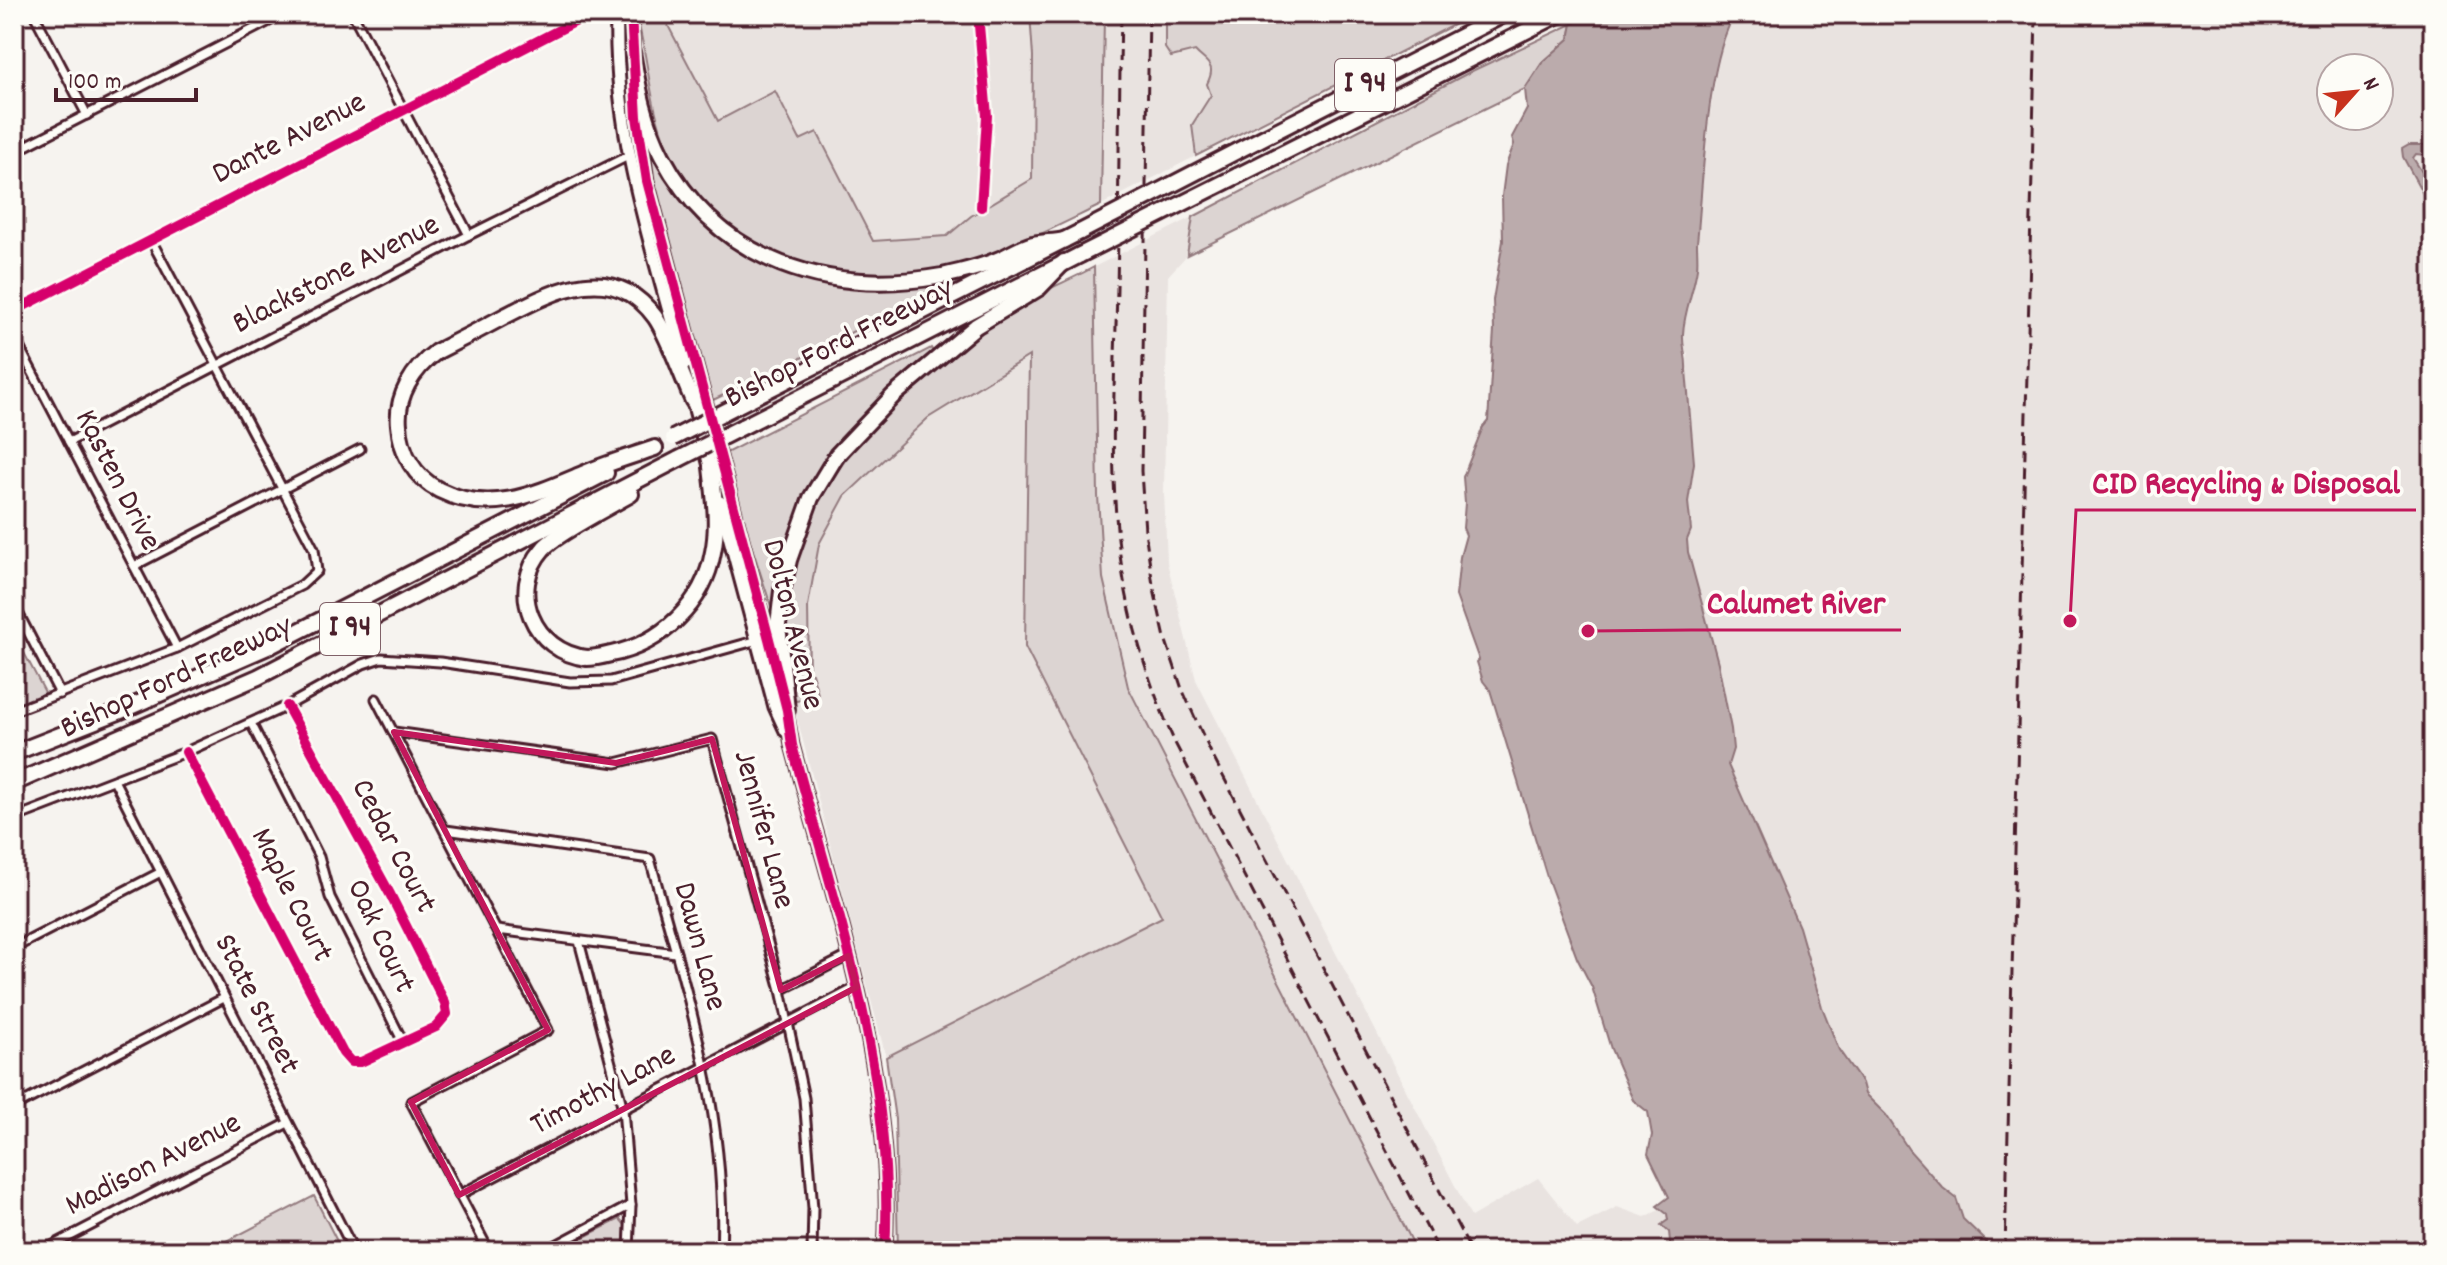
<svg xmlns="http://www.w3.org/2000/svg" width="2447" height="1265" font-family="Dekko,sans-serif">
  <rect width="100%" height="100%" fill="#f6f3ef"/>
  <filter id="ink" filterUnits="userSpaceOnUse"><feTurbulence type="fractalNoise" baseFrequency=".0125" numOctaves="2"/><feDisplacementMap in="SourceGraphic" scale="16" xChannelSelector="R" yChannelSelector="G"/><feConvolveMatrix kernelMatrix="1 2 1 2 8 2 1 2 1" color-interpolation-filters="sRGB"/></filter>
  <g filter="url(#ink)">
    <g fill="#e9e3e0" fill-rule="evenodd">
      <path d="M662 14H1030L1033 56 1032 179 971 216 947 236 872 241 817 132 801 140 718 121Z"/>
      <path d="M1104 14H1165V48L1195 51 1211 65 1212 73 1207 84 1211 95 1198 115 1192 139 1196 156 1101 205Z"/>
      <path d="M1735 14H2433V1251L1986 1250V1241L1964 1219 1951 1194 1924 1169 1886 1115 1873 1105 1839 1050 1822 1006 1799 927 1728 765 1733 749 1731 729 1718 663 1688 552 1687 540 1691 530 1688 502 1694 463 1686 370 1688 355 1683 346V334L1697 266 1702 183 1712 99 1724 32ZM2331 68H2379V116H2331Z"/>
      <path d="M1193 217 1187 255 1168 276 1164 492 1167 562 1196 680 1471 1217 1538 1178 1577 1227 1617 1207 1645 1217 1659 1210H1663L1668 1220 1662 1224 1669 1232 1671 1251H1417L1129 687 1103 578 1098 496 1094 267Z"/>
      <path d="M1029 355 1025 647 1162 917 886 1057 792 699 809 673 808 606 819 544 845 496 928 418Z"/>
    </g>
    <g fill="#dcd4d2" stroke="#937a7e" stroke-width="2">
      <path d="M636 14H662L718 121 775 91 800 140 817 132 873 241 947 236 971 216 1032 179 1033 56 1030 14H1104L1101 205C1055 227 1010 251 960 265 906 280 839 280 785 261 743 247 695 201 674 161 649 115 650 63 636 14Z"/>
      <path d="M1165 14H1475L1196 156 1192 125 1211 95 1207 84C1217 64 1207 64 1195 51L1171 57 1165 48Z"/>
      <path d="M1572 24 1569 39 1542 63 1525 89 1187 255 1193 217 1472 71Z"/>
      <path d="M645 135C656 154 665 176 678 193 743 275 830 295 930 284L931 290 820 349 711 401 654 180Z"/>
      <path d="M1094 267 1098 496 1103 578 1128 687 1417 1251H898L895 1119 886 1057 1162 917 1025 647 1029 356 928 418 845 496 819 544 808 606 809 672 812 673 818 694 797 701 792 699 790 690 792 688C789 664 785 639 786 615 792 509 858 433 935 368 969 339 1006 311 1045 291 1061 283 1078 276 1094 267Z"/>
      <path d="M931 348 933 352C843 432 792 481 774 606H771L746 529 726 453Z"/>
      <path d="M14 634 47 696 14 708Z"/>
      <path d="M314 1196 342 1251H208Z"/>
      <path d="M620 1219 625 1225 623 1251H556Z"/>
    </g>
    <g fill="#bbabac" stroke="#8e7378" stroke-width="2">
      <path d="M1579 14H1735C1706 61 1703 184 1697 243 1697 251 1698 260 1697 268 1694 290 1684 311 1683 334 1682 347 1687 356 1686 370L1694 463 1688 502 1691 530 1687 540 1688 552 1718 663 1731 729 1733 749 1728 765 1799 927 1822 1007 1839 1050 1862 1083 1865 1094 1886 1115 1909 1150 1943 1188 1956 1198 1963 1219 1986 1241V1250L1996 1251H1671L1669 1232 1661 1225 1668 1220 1667 1214 1657 1206 1669 1197 1648 1154 1652 1135 1648 1112 1633 1100 1611 1049 1592 987 1577 958 1547 877 1490 690 1483 681 1477 662 1479 660 1456 596 1460 557 1466 535 1463 528 1465 503 1463 477 1483 427 1488 421 1494 330 1493 300 1503 241 1502 196 1506 165 1514 144 1512 137 1527 109 1525 89 1542 63 1569 39 1572 24 1578 21Z"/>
      <path d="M2409 145H2433V156L2416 154 2413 158 2433 189V212L2403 157 2402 149Z"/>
    </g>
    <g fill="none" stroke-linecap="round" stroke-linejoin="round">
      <g stroke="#4a1f2b" stroke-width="13">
        <g id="street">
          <path d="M34 14 87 115"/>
          <path d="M353 14 469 235"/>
          <path d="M978 14 987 116 981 207"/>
          <path d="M14 152 283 14"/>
          <path d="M14 311 590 14"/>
          <path d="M14 337 177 648"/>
          <path d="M69 442 469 235 628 156"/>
          <path d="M134 566 360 449"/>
          <path d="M14 605 60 694"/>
          <path d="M376 699 548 1030 411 1102 489 1251"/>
          <path d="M14 711 177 648 302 585 317 571 314 549 151 240"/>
          <path d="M251 723 319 857 330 897 403 1042"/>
          <path d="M394 732 616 763 712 739 781 990 804 1098 813 1208 812 1251"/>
          <path d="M186 752 343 1053 351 1062H361L436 1027 447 1014 445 1003 390 894 287 706"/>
          <path d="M114 780 354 1251"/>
          <path d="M14 818 186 752 287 706 363 664 381 658 440 662 570 682 611 681 758 640"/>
          <path d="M446 830 650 859C685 987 728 1117 721 1251"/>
          <path d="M497 930 676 953"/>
          <path d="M579 941 623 1109 631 1205 629 1251"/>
          <path d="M14 948 161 872"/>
          <path d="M781 990 848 956"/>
          <path d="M14 1107 224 998"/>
          <path d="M459 1195 857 987"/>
          <path d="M42 1251 288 1123"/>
          <path d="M545 1251 631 1205"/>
        </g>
      </g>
      <g stroke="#4a1f2b" stroke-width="17">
        <g id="secondary">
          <path d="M617 14C613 135 653 250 684 365"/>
          <path d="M631 14 633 57"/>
          <path d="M635 94 647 181 778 675"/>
          <path d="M691 394 712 474"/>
          <path d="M720 502 775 707 786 731"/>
          <path d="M785 704 792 745C836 911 896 1077 885 1251"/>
        </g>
      </g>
      <g stroke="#4a1f2b" stroke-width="20">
        <g id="highway">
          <path d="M632 52C638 87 645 124 662 156 719 263 829 296 942 276 961 272 982 267 1000 259 1011 254 1022 247 1033 244 1043 242 1054 242 1064 240"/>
          <path d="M1237 151 1505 14"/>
          <path d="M1237 176 1560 14"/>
          <path d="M736 406 1080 232"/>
          <path d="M742 427 1080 255"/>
          <path d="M655 448C632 456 608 463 585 473 537 493 491 516 439 490 414 477 401 453 399 425 396 396 413 369 436 352 460 340 483 328 507 315 556 290 613 260 655 317 669 337 682 377 693 401"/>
          <path d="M631 494C611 506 555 534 543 549 507 590 533 652 587 658 595 658 603 656 611 654 661 644 704 604 713 552 719 524 714 495 711 467"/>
          <path d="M787 710 778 625 782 591 789 560 811 498 837 455 893 396 976 326 1039 288 1064 262"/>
          <path d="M14 753 116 713 272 645 606 473"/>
          <path d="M14 783 258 677 679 459"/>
        </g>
      </g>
      <use href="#street" stroke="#fdfcf7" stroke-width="7"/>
      <use href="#secondary" stroke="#fdfcf7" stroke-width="11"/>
      <use href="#highway" stroke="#fdfcf7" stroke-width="14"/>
      <g stroke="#4a1f2b" stroke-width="3" stroke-dasharray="12 6" stroke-linecap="butt">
        <path d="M1121 14C1119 105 1119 197 1117 288 1115 385 1107 485 1124 581 1134 637 1152 691 1175 743L1439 1251"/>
        <path d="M1149 14 1141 471 1145 531 1153 585 1165 638 1182 689 1211 753 1471 1251"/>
        <path d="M1623 1243 1627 1251"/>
        <path d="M2005 1251 2036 14"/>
      </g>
      <g stroke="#4a1f2b" stroke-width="20" stroke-linecap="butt">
        <g id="highway-bridge">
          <path d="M1080 232 1237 151"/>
          <path d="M1080 255 1237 176"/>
          <path d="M673 438 736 406"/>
          <path d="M679 459 742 427"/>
        </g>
      </g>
      <use href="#highway-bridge" stroke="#fdfcf7" stroke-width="14"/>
      <g stroke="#fdfcf7" stroke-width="15">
        <g id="cycleway">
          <path d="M631 14 637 117 647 181 769 639 787 710 792 745C836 911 896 1077 885 1251"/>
          <path d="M978 14 987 116 981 207"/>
          <path d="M14 311 590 14"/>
          <path d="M186 752 343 1053 351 1062H361L436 1027 447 1014 445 1003 390 894 287 706"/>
        </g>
      </g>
      <use href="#cycleway" stroke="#d6006c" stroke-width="10"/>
    </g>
  </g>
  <path fill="none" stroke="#c2185b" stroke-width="6" stroke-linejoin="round" d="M394 732 616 763 712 739 781 990 848 956 857 987 459 1195 411 1102 548 1030Z"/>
  <g text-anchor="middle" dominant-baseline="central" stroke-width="7" stroke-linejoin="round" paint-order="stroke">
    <g fill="#fdfcf7" stroke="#806168" stroke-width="2">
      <rect x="1335" y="59" width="60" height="52" rx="6"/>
      <rect x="320" y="603" width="60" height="52" rx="6"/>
    </g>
    <g font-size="30" font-weight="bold" fill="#4a1f2b">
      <text x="1365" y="85">I 94</text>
      <text x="350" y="629">I 94</text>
    </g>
    <g font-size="32" fill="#4a1f2b" stroke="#fdfcf7">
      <text transform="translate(290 140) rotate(-27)">Dante Avenue</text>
      <text transform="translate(337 276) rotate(-27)">Blackstone Avenue</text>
      <text transform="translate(840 345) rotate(-27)">Bishop Ford Freeway</text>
      <text transform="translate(116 481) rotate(63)">Kasten Drive</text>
      <text transform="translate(791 625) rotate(76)">Dolton Avenue</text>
      <text transform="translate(177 679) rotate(-25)">Bishop Ford Freeway</text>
      <text transform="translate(762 830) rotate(75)">Jennifer Lane</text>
      <text transform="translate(392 847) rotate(62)">Cedar Court</text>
      <text transform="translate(290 896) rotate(63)">Maple Court</text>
      <text transform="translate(379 937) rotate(65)">Oak Court</text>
      <text transform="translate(698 947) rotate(75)">Dawn Lane</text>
      <text transform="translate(255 1005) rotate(63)">State Street</text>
      <text transform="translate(604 1092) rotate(-28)">Timothy Lane</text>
      <text transform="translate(154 1166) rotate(-27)">Madison Avenue</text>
    </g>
  </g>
  <path fill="none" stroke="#c2185b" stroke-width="3" d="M2070 621L2076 510H2416M1588 631L1691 630H1901"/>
  <g fill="#c2185b" stroke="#fdfcf7" stroke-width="3">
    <circle cx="2070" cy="621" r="8"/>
    <circle cx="1588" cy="631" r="8"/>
  </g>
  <g font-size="34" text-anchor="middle" font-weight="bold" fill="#c2185b" stroke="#fdfcf7" stroke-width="7" stroke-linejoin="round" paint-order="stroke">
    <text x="2246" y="493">CID Recycling &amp; Disposal</text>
    <text x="1796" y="613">Calumet River</text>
  </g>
  <rect width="2447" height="1265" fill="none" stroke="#fdfcf7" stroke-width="48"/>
  <rect x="24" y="24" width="2399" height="1217" fill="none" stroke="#4a1f2b" stroke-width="3" filter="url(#ink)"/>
  <g transform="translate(2355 92) rotate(63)"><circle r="38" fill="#fdfcf7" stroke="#b5a4a5" stroke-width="2"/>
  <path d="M0-6L14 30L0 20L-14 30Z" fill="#c8321e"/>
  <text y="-12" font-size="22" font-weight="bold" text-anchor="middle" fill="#4a1f2b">N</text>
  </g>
  <path d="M56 88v12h140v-12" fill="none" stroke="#4a1f2b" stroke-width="4"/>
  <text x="68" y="88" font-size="24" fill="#4a1f2b" stroke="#fdfcf7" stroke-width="6" paint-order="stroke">100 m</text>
</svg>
